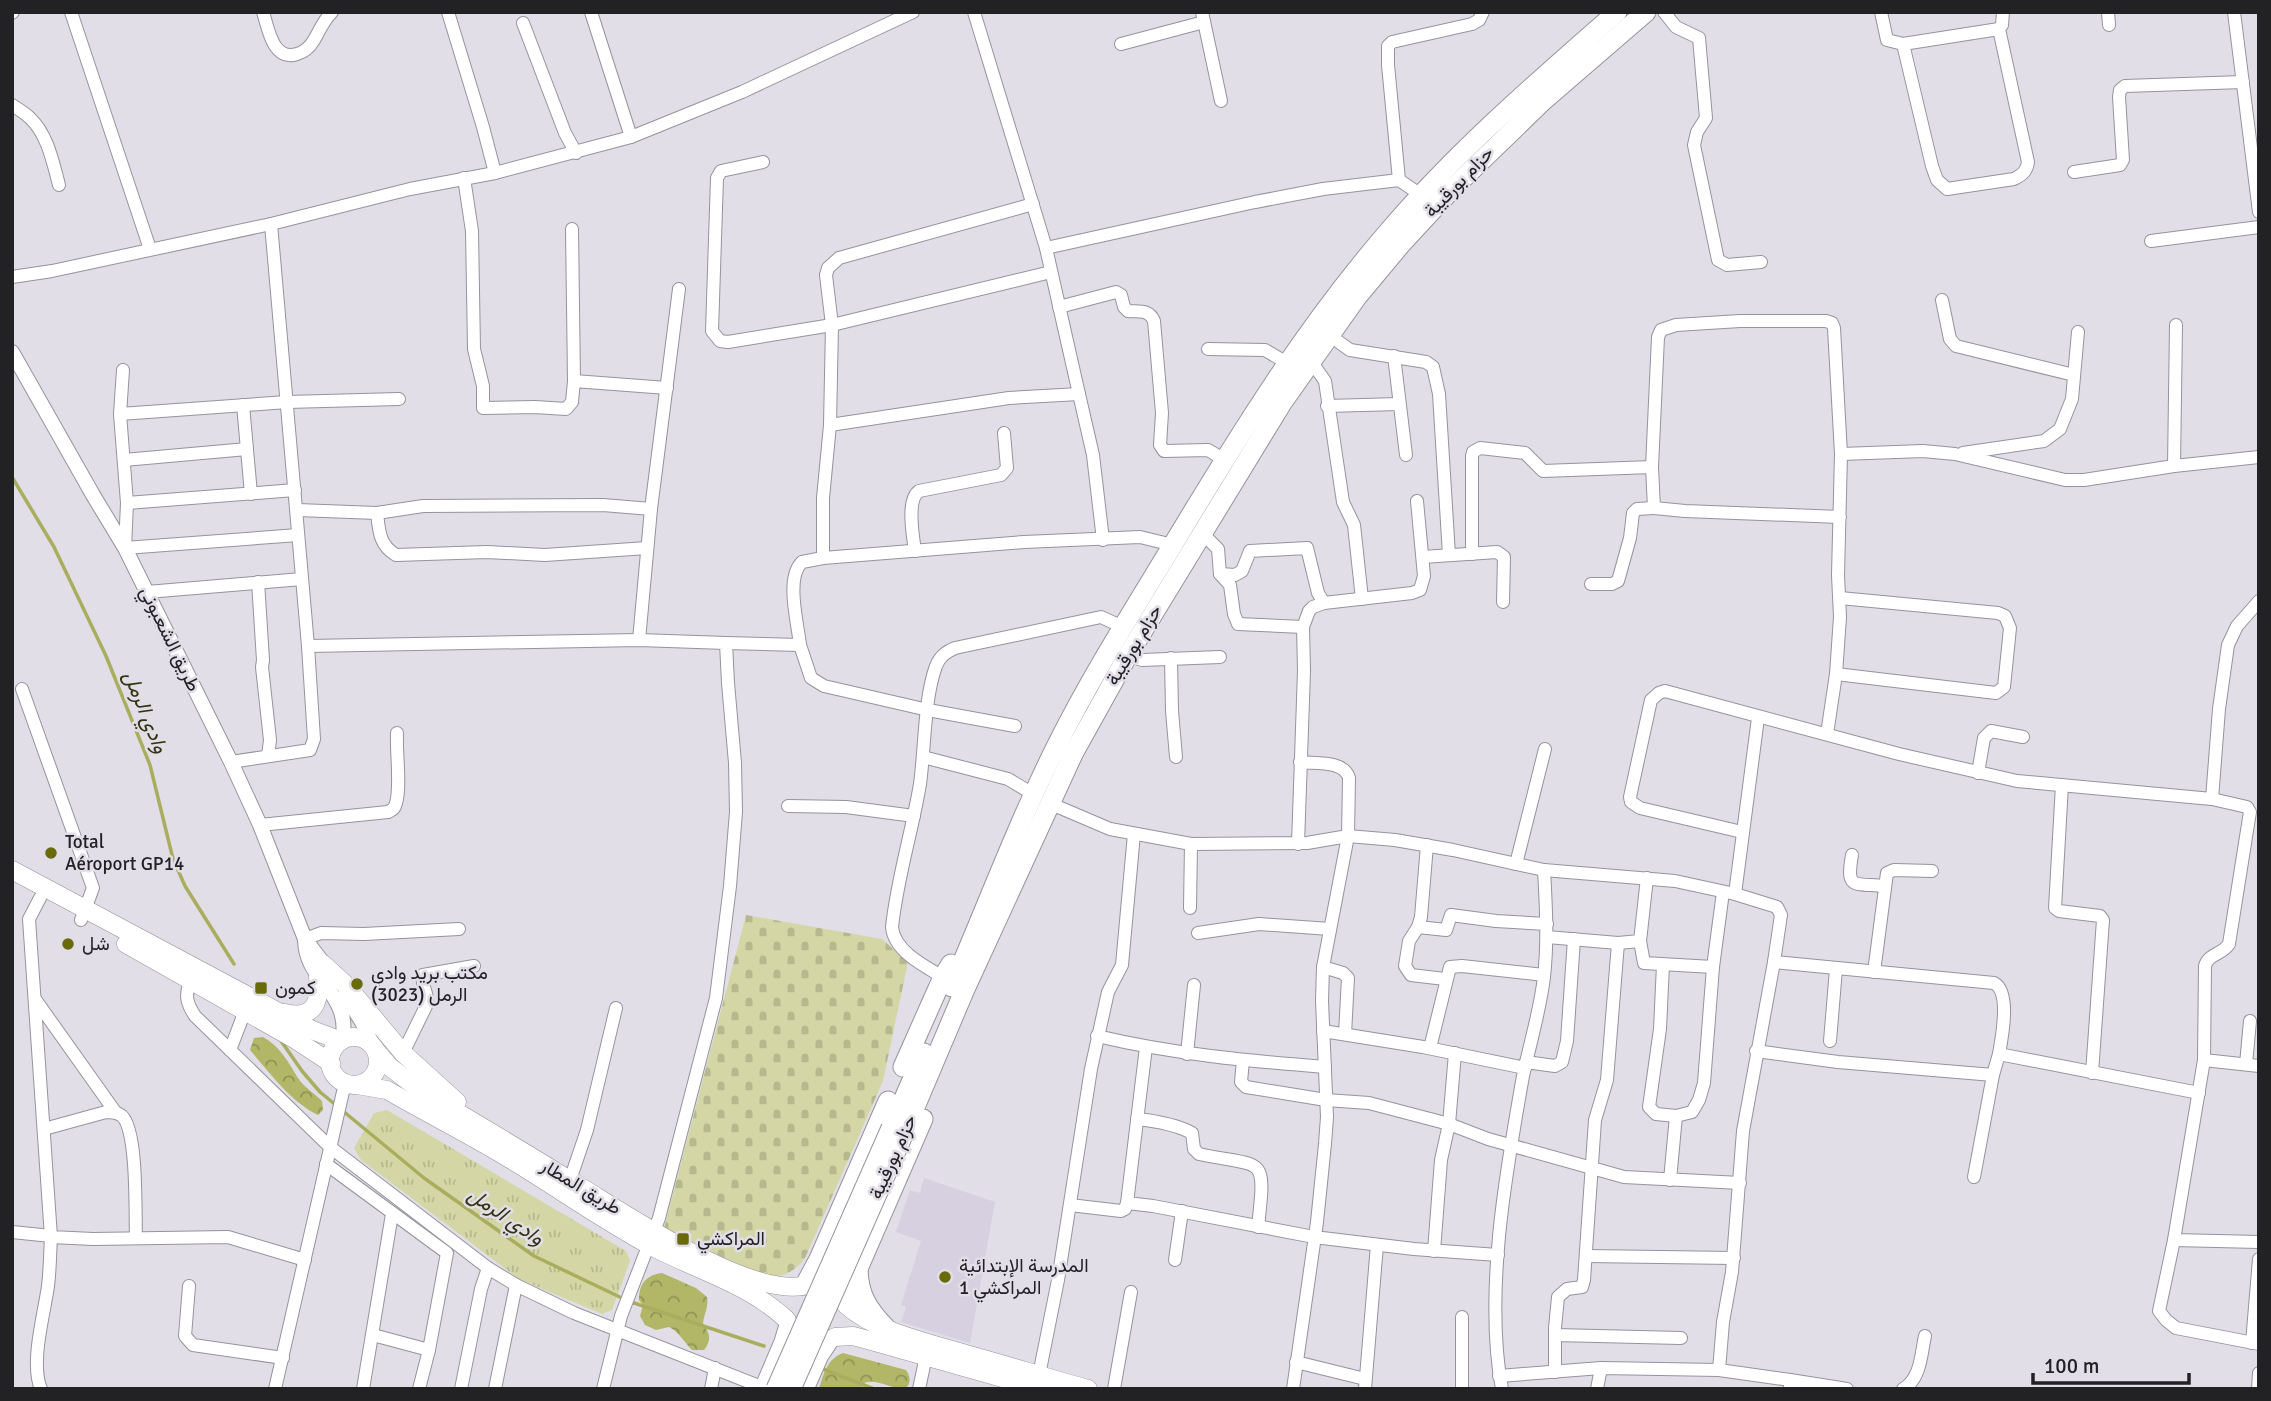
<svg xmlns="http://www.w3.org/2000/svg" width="2271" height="1401" font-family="Signika,Vazirmatn,sans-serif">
  <defs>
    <pattern id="forest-crowns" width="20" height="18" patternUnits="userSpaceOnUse" patternTransform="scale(1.75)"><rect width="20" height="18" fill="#b2b667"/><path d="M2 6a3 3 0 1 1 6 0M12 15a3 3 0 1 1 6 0" fill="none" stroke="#909455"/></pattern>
    <pattern id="cemetery-stones" width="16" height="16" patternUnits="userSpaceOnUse" patternTransform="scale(1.75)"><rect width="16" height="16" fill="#d4d7a5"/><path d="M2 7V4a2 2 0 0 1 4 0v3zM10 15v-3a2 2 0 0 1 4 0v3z" fill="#b6b88e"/></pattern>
    <pattern id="park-tufts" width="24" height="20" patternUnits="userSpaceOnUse" patternTransform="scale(1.75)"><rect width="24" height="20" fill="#d4d7a5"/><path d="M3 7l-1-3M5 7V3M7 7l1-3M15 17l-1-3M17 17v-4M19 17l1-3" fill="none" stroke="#b6b88e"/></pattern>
  </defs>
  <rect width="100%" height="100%" fill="#e1dee8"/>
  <path fill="#d6d0e1" d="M924 1178 995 1202 970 1343 901 1322 906 1307 901 1305 921 1241 896 1232 910 1190 920 1193Z"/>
  <g fill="url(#forest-crowns)">
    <path d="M263 1037C280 1046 288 1062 298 1078 303 1086 315 1094 322 1101L323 1110 318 1115C290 1101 270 1073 250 1050L254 1038Z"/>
    <path d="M662 1273 696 1288 707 1297C709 1307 704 1313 703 1324 710 1333 712 1340 704 1350H692C684 1342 679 1332 669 1327L656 1330 645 1325 640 1316 643 1305 639 1300C639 1284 646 1275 662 1273Z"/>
    <path d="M843 1353 906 1370C910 1376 912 1383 905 1389 891 1389 877 1378 864 1383L860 1389H819C824 1373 827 1359 843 1353Z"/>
  </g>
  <path fill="url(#cemetery-stones)" d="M746 915 882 939 908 962 883 1081 805 1258C799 1267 789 1274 779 1276 759 1279 685 1238 664 1228Z"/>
  <path fill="url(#park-tufts)" d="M387 1110 626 1251 630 1261 612 1310 602 1314 519 1279 361 1160 354 1148 374 1113Z"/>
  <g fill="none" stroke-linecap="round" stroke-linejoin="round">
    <g stroke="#aaad5e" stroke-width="3.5">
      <path d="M12 477 54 547 106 656 150 765 173 859 185 886 234 964"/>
      <path d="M279 1038 302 1071 320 1092 424 1178 534 1256 624 1299"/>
      <path d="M631 1302 764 1346"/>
      <path d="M823 1369 874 1389"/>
    </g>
    <g stroke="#96939c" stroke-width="14">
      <g id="minor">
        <path d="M71 12 150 249"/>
        <path d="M263 12C268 28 273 62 297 54 304 52 310 47 314 40 320 30 323 21 332 12"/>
        <path d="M448 12 483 127 495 173"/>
        <path d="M591 12 631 137"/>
        <path d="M974 12 1046 248 1255 202 1323 189 1399 180 1421 195"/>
        <path d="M1202 12 1221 101"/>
        <path d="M1664 12 1676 27 1699 38 1706 118 1697 132 1694 145 1718 260 1727 265 1761 262"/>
        <path d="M1881 12 1887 40 1903 44 1999 29"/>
        <path d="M2108 12 2109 25"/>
        <path d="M2234 12 2259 212"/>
        <path d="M12 13 13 12"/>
        <path d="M523 23 565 133 576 153"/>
        <path d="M1121 44 1204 22"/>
        <path d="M1903 44 1932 166 1937 180 1947 189 2014 179C2022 175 2027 171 2028 162L1999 29 2002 25 2003 12"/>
        <path d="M12 105C18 109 25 113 30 118 48 135 53 163 59 185"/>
        <path d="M763 162 721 171 717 178 712 331 720 341 728 342 832 325 830 425 1009 398 1079 394 1046 248"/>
        <path d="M2074 172 2120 165 2123 160 2119 97 2120 90 2125 86 2243 82"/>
        <path d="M464 178 472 231 474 349 483 386V408L535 407 566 409 572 402 574 381 667 388"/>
        <path d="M1399 180 1388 65V46L1392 42 1472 24 1479 20 1483 12"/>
        <path d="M1033 204 839 258 828 268 826 275 832 325 1051 272"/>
        <path d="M271 224 308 646 639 640 726 643 728 683 735 763 736 812 730 886 716 998 659 1218 621 1316 603 1389"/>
        <path d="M572 229 574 381"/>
        <path d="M2151 241 2259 227"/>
        <path d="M12 277 52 271 271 224 410 189 495 173 631 137 742 92 913 12"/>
        <path d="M1942 300 1950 339 1956 346 2074 375"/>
        <path d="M1059 307 1116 292 1121 295 1124 307 1128 311C1139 312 1149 309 1154 321L1162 413 1160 445 1164 451 1208 450 1225 460"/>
        <path d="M1329 335 1350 350 1426 362 1433 367 1439 394 1449 555"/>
        <path d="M1208 349 1265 350 1287 363"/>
        <path d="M1394 356 1406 455"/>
        <path d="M1310 360 1325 381 1343 502 1354 525 1362 599"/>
        <path d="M123 370 120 414 287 402 399 399"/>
        <path d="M1079 394 1093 455 1103 540"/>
        <path d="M243 405 251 494"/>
        <path d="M1327 406 1399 404"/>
        <path d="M120 414 127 503 125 548 298 535"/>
        <path d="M830 425 823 498V558L1024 542 1140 537 1173 545"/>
        <path d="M1963 453 2044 441 2060 429 2072 399 2078 332"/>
        <path d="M1841 454 1923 451 1955 454 2065 480H2084L2174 466 2259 457"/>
        <path d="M124 460 247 449"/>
        <path d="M2174 466 2176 325"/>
        <path d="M127 503 295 490"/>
        <path d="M297 510 377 513 423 506 603 505 651 509"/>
        <path d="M377 513C379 530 379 545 396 555L487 552 545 555 647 548"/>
        <path d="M1201 532 1218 549 1220 574 1230 585 1234 614 1238 624 1303 627"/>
        <path d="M915 551C913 536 906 500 919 491L1001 475 1007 468 1004 433"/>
        <path d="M1472 554V456L1473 452 1480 448 1525 453 1543 471 1652 467"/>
        <path d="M1423 557 1497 552 1504 557 1503 602"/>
        <path d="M1220 574 1235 575 1242 571 1250 551 1307 548 1318 593 1324 603"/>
        <path d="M258 582 263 660 262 667 270 740 268 756"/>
        <path d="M1591 584H1612L1618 581 1630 538 1633 513 1637 509 1654 508"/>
        <path d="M147 592 302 579"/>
        <path d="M2259 601 2237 626 2228 645 2219 709 2212 799 2247 807 2250 812 2249 818 2229 944C2222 955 2209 953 2205 966L2204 1060 2174 1240 2159 1311 2166 1320 2176 1328 2259 1344"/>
        <path d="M639 640 651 509 679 289"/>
        <path d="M726 643 800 645 811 678 824 686 928 710 1015 726"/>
        <path d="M800 645C798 624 785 578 802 562L823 558"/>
        <path d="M1128 655 1142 660 1220 657"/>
        <path d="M1171 658 1172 711 1176 757"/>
        <path d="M1836 674 1996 693 2004 687 2010 628 2005 616 1998 613 1840 598"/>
        <path d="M22 689 93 888 81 920"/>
        <path d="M1827 734 1836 674 1840 617 1838 575 1841 454 1834 328 1832 323 1826 321H1740L1676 325 1661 330 1658 337 1652 467 1654 508 1685 511 1840 517"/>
        <path d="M923 757 1008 779 1033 794"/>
        <path d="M231 762 310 750 314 739 308 646"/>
        <path d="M1978 773 1984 738 1991 731 2023 737"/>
        <path d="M2062 785 2055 908 2059 911 2100 916 2103 920 2092 1073"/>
        <path d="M1049 803 1110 829 1191 844 1307 843 1348 836 1395 840 1453 850 1544 870 1675 881 1735 894 1777 907 1781 915 1774 962 1743 1131 1732 1272 1723 1322 1719 1370"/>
        <path d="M788 806 846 807 914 816"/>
        <path d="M260 825 388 812C393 809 394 810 396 803 401 787 396 752 397 733"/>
        <path d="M1742 832 1640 808 1631 802 1630 797 1651 700 1659 693 1665 691 1899 754 2017 781 2212 799"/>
        <path d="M1298 844 1304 671 1303 627 1309 611 1313 607 1324 603 1412 593 1420 590 1424 576 1417 501"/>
        <path d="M1427 845 1421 917 1418 927 1409 941 1405 966 1411 975 1445 979"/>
        <path d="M1852 855C1846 890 1853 883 1885 886"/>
        <path d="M1516 864 1545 749"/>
        <path d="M1735 894 1758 718"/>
        <path d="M40 898 29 919 51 1237 93 1239 228 1237 305 1260"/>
        <path d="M1190 908 1191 844"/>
        <path d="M1418 927 1446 930 1451 915 1496 921 1547 924"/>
        <path d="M1198 933 1259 924 1330 929"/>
        <path d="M1547 937 1618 943 1640 941 1647 878"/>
        <path d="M305 939 321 933 364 934 459 929"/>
        <path d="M1640 941 1644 963 1713 967"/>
        <path d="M1774 962 1994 983C2011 992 2002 1037 1999 1054"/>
        <path d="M1663 965 1660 1029 1649 1107 1656 1114 1676 1116"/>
        <path d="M1323 967 1343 973 1348 978 1345 1034"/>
        <path d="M1874 972 1887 873 1894 870 1932 871"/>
        <path d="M943 977C924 966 894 951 892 927 897 879 912 832 920 784 925 747 924 699 936 666 940 656 946 652 955 648L1101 617 1123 627"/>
        <path d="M191 981C184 995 187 1004 195 1016L330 1147 488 1268 516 1285"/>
        <path d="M35 999 116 1113"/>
        <path d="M1323 1031 1423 1047 1525 1068"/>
        <path d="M1097 1036C1173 1054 1248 1061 1325 1067"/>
        <path d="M1830 1041 1836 969"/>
        <path d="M1146 1047 1127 1203 1153 1206 1314 1237 1414 1249 1498 1255"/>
        <path d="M1430 1048 1450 967 1462 966 1544 975"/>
        <path d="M230 1050 245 1011"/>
        <path d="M1756 1051 1838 1062 1993 1075 1999 1054 2199 1093"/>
        <path d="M403 1053 427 1004C429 993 420 985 423 975L474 966"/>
        <path d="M1187 1054 1194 985"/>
        <path d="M1243 1060 1241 1082 1246 1087 1326 1100 1369 1103 1449 1124 1455 1053"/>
        <path d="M2204 1060 2259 1066"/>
        <path d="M1526 1062 1555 1066 1562 1062 1567 1041 1574 939"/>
        <path d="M2246 1064 2250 1021"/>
        <path d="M1137 1119C1156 1121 1175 1124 1192 1133L1194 1149 1199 1154C1265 1168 1266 1153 1258 1227"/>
        <path d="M44 1129 106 1112C112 1112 117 1112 122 1116 138 1131 135 1214 136 1238"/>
        <path d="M326 1164 447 1253 429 1350 419 1389"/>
        <path d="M1974 1177 1993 1075"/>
        <path d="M570 1180 587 1130 616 1008"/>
        <path d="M1670 1180 1676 1116 1692 1112 1699 1100 1704 1083 1713 967 1723 892"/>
        <path d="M1070 1205 1121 1211 1125 1209 1127 1203"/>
        <path d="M12 1232 51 1236"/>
        <path d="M2174 1240 2259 1242"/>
        <path d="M1434 1251 1441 1160 1449 1124 1488 1139 1624 1177 1740 1183"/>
        <path d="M1586 1256 1734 1258"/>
        <path d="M1175 1260 1182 1211"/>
        <path d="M189 1286 185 1336 193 1345 283 1358"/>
        <path d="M373 1335 429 1350"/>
        <path d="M1555 1335 1681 1338"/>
        <path d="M2252 1343 2259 1259"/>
        <path d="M1296 1362 1365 1379"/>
        <path d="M1555 1372V1328L1558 1297 1567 1289 1582 1287 1584 1280 1595 1120 1607 1080 1618 943"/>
        <path d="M1499 1376 1601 1368"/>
        <path d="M1038 1380 1058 1280 1091 1069 1108 992 1122 965 1134 834"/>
        <path d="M1790 1380 1847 1389"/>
        <path d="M41 1389C30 1363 44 1315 48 1286 50 1270 50 1254 51 1237"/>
        <path d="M275 1389 345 1083"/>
        <path d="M363 1389 392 1214"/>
        <path d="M461 1389 481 1289 488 1268"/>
        <path d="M495 1389 516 1285 574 1313 764 1388"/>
        <path d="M711 1389 715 1368"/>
        <path d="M919 1389 926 1356"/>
        <path d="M1114 1389 1131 1292"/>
        <path d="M1293 1389 1317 1222 1325 1144 1327 1117 1322 1001 1323 967 1348 836 1349 778C1344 760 1315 764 1300 762"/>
        <path d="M1365 1389 1377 1245"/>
        <path d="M1462 1389V1317"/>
        <path d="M1502 1389C1484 1294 1506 1171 1523 1076 1530 1043 1540 1011 1544 977 1548 941 1546 906 1544 870"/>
        <path d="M1597 1389 1601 1368 1719 1370 1790 1380V1389"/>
        <path d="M1903 1389C1921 1379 1921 1354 1925 1336"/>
        <path d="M2258 1389 2259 1373"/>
      </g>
    </g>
    <g stroke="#96939c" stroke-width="16">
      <g id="tertiary">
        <path d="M12 352 93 495 125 548 231 762 260 825 305 939 330 972"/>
        <path d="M305 940C306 974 332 984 341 1012 344 1021 344 1031 343 1040"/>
        <path d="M345 995 362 1022 374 1048"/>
      </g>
    </g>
    <g stroke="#96939c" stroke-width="19">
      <g id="primary">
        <path d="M12 870 312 1030 341 1041"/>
        <path d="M126 944 296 1040 331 1063"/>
        <path d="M323 964 347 986 403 1053 457 1102"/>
        <path d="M285 1013C313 1020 321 1003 318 977"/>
        <circle cx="354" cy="1061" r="24"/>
        <path d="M376 1051 390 1067 420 1090C470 1120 521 1150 571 1181 623 1212 743 1295 802 1286"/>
        <path d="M357 1085 387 1090 401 1098C440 1120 480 1140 518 1164 562 1191 605 1221 651 1246 696 1270 749 1284 787 1320"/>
        <path d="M846 1305C876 1332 930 1343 969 1355 1009 1366 1048 1378 1088 1389"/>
        <path d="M835 1337 853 1336 868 1340 1041 1389"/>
      </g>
    </g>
    <g stroke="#96939c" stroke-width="21">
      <g id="trunk">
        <path d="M952 987C987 906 1018 823 1057 745 1092 675 1134 609 1174 543 1239 435 1305 328 1388 232 1457 151 1537 82 1617 12"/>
        <path d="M903 1067 943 977 951 964"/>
        <path d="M891 1128 924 1053"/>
        <path d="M904 1133 965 989 1073 754 1128 655 1282 403 1357 297 1402 243 1451 190 1544 100 1646 12"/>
        <path d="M858 1268C858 1294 868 1310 886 1328"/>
        <path d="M805 1285 819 1259 888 1101"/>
        <path d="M844 1301 923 1119"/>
        <path d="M764 1389 784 1342 789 1325"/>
        <path d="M804 1389 819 1355 829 1340"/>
      </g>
    </g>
    <use href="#minor" stroke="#fff" stroke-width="12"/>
    <use href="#tertiary" stroke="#fff" stroke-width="14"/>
    <use href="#primary" stroke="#fff" stroke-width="18"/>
    <use href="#trunk" stroke="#fff" stroke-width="19"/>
    <g stroke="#96939c" stroke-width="21" stroke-linecap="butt">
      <g id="trunk-bridge">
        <path d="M776 1389 891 1128"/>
        <path d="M791 1389 904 1133"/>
      </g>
    </g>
    <use href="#trunk-bridge" stroke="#fff" stroke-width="19"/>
  </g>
  <g fill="#696b0b" stroke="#e1dee8" stroke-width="2.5">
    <circle cx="51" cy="853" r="7"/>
    <circle cx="68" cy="944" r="7"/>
    <circle cx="357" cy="984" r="7"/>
    <rect x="254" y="981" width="14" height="14" rx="3.5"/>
    <rect x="676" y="1232" width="14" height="14" rx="3.5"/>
    <circle cx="945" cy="1277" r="7"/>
  </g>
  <g text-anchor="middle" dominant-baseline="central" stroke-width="5" stroke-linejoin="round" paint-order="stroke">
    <g font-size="19" fill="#222124" stroke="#e1dee8">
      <text transform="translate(1459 182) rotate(-46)">حزام بورقيبة</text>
      <text transform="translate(170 639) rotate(64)">طريق الشعبوني</text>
      <text transform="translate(1134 645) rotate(-59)">حزام بورقيبة</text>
      <text transform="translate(893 1157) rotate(-66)">حزام بورقيبة</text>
      <text transform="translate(581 1187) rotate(31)">طريق المطار</text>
    </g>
    <g font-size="19" fill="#222124" stroke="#e1dee8" text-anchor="start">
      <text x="65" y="842">Total<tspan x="65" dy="22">Aéroport GP14</tspan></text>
      <text x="82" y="944">شل</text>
      <text x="371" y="973">مكتب بريد وادي<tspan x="371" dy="22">الرمل (3023)</tspan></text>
      <text x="275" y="988">كمون</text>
      <text x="697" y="1239">المراكشي</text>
      <text x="959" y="1266">المدرسة الإبتدائية<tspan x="959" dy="22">المراكشي 1</tspan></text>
    </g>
    <g font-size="21" font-style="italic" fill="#323310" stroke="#e1dee8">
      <text transform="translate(146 712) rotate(68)">وادي الرمل</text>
      <text transform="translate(506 1216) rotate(34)">وادي الرمل</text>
    </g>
  </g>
  <rect width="2271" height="1401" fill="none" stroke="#222124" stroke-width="28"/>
  <path d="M2033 1373v10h156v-10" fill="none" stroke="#222124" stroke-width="3.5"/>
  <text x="2044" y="1373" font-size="21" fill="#222124" stroke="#e1dee8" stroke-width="5" paint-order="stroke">100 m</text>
</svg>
